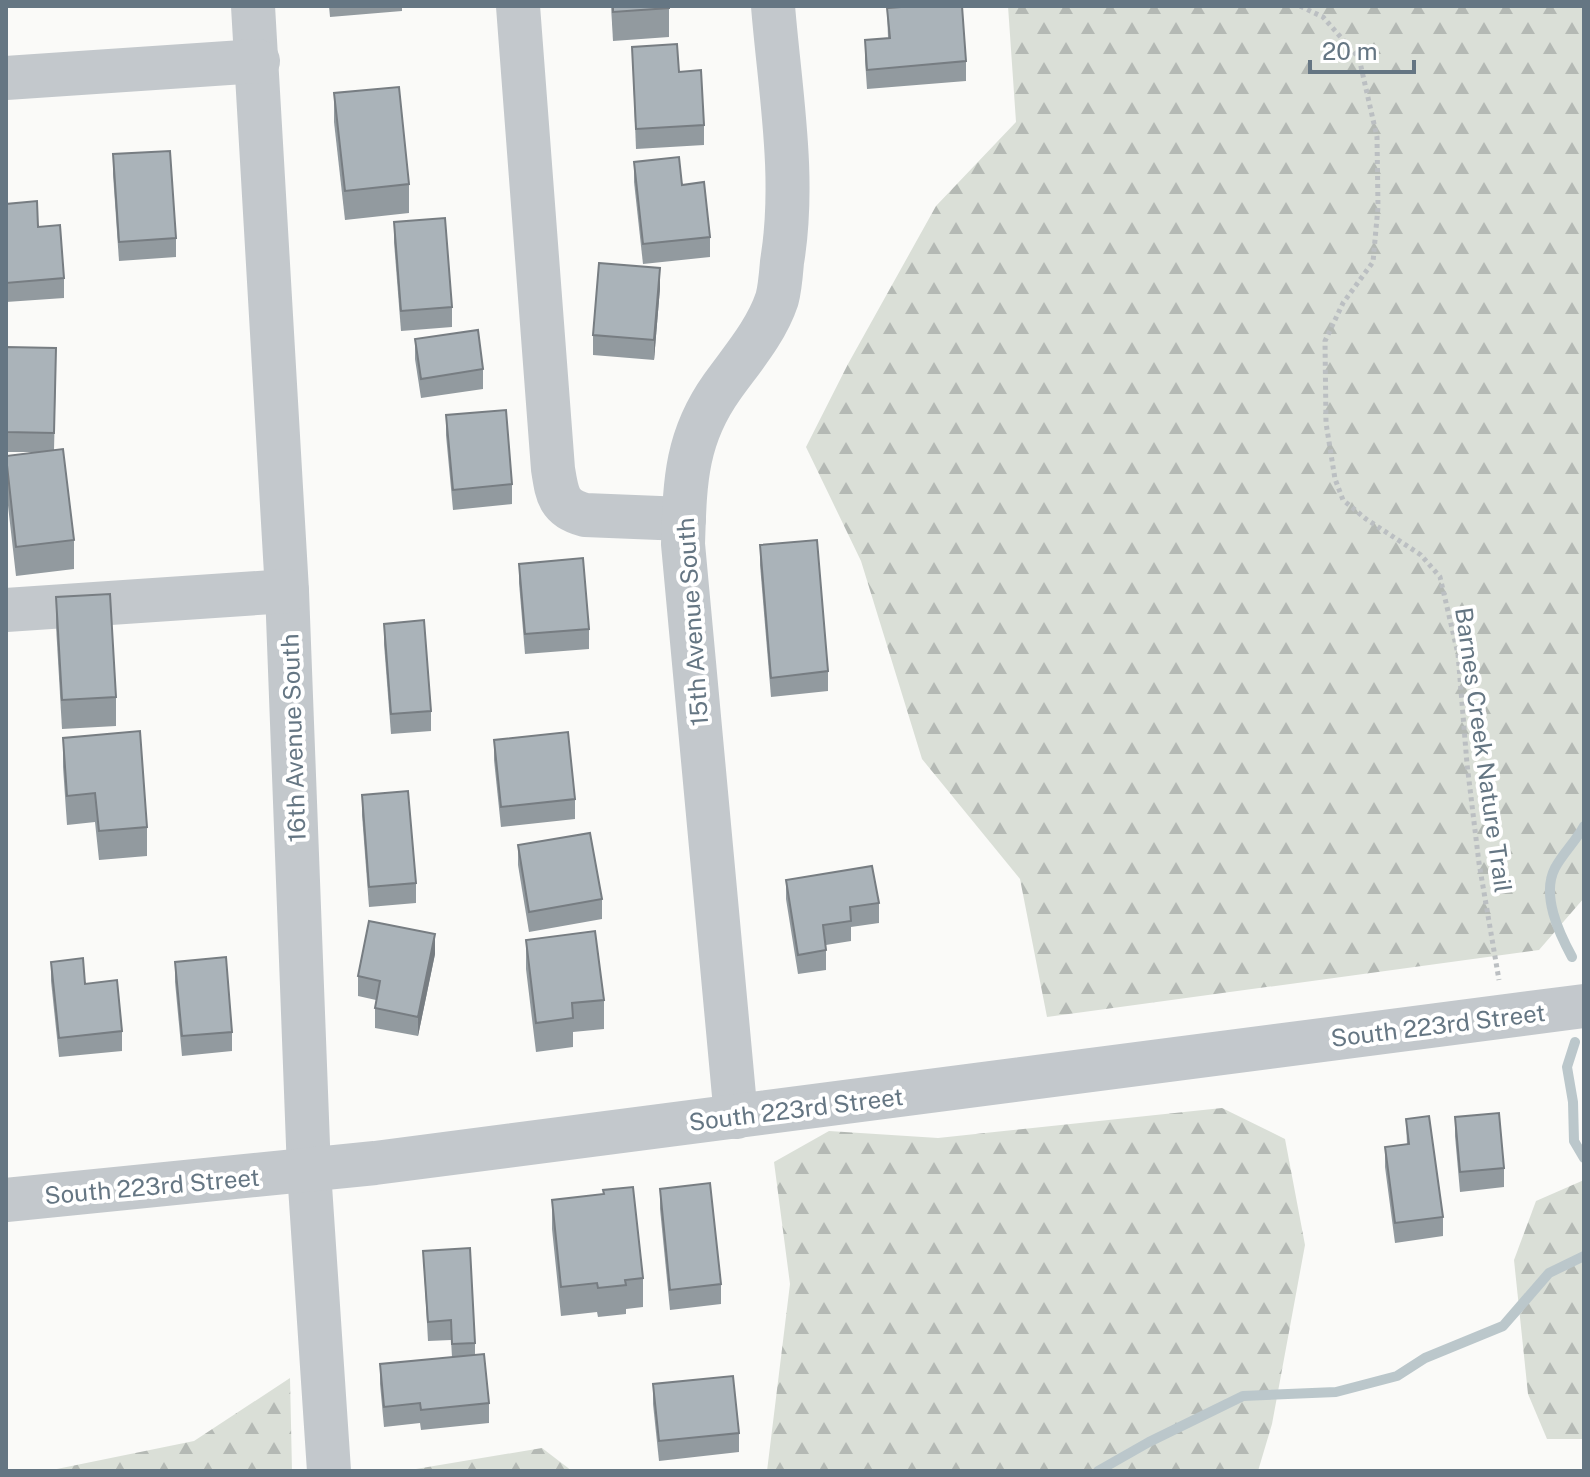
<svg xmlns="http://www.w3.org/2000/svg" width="1590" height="1477" font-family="'Public Sans',sans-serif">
  <defs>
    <pattern id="forest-firs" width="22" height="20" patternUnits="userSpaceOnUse" patternTransform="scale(2)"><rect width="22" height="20" fill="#dadfd7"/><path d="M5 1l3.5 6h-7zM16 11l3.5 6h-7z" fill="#b4b9b4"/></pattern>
  </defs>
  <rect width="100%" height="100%" fill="#fafaf8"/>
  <g fill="url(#forest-firs)">
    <path d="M1008 6H1584V898L1539 950 1047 1017 1020 879 922 759 861 561 806 447 848 364 936 206 1016 122Z"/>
    <path d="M1222 1108 1285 1139 1305 1245 1272 1424 1258 1471H767L790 1284 774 1162 829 1131 938 1138Z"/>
    <path d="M1584 1180V1439H1547L1528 1394 1514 1260 1536 1201Z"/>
    <path d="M290 1378 292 1471H47L194 1441Z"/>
    <path d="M542 1448 572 1471H404Z"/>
  </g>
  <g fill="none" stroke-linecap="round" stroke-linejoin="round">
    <g stroke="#bbc7cb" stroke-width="10">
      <path d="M1572 957C1559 933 1541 895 1555 868 1563 853 1576 841 1584 826"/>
      <path d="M1575 1042 1567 1067 1573 1102 1574 1141 1584 1158"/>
      <path d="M1098 1471 1149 1442 1243 1396 1336 1392 1397 1376 1425 1358 1503 1326 1549 1273 1584 1256"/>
    </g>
    <path stroke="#bbbfc2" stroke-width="5" stroke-dasharray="4 4" stroke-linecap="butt" d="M1300 6 1323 17 1359 58 1377 137 1378 207 1373 262 1343 303 1325 341 1326 423 1335 479 1343 500 1366 519 1421 555 1440 577 1458 654 1467 764 1479 863 1499 980"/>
    <g stroke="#c3c8cc" stroke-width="44">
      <path d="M253 6 287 591 309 1171 329 1471"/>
      <path d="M518 6 553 469C557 494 558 508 585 515L684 519"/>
      <path d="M6 78 258 61"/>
      <path d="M6 610 287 591"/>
      <path d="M736 1117 683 544C685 484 685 439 722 387 742 359 766 332 777 299 780 288 781 274 782 262 796 178 780 91 773 6"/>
      <path d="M6 1200 375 1163 1584 1006"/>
    </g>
  </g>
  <g fill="#929a9f">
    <path d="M329 6H402V11L330 17Z"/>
    <path d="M611 6H669V37L613 41Z"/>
    <path d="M887 8 966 61V81L867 89 865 60V40L888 38Z"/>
    <path d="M632 47 679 72 704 125V145L636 149Z"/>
    <path d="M334 93 409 184V213L345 220 334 122Z"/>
    <path d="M113 154 176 238V257L119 261 113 174Z"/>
    <path d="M634 162 710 237V257L643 264 634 182Z"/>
    <path d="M6 204 38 227 64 278V298L6 302Z"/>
    <path d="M394 222 452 307V327L401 331 394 242Z"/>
    <path d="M660 288 654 360 593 355V335Z"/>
    <path d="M415 339 483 369V389L421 398 415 359Z"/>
    <path d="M6 347 56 368 54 450 74 540V569L16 576 6 488V456L35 452H6Z"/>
    <path d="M446 415 512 484V504L453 510 446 435Z"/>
    <path d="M760 545 828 671V691L771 697 760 565Z"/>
    <path d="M519 564 589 629V649L525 654 519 583Z"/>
    <path d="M56 597 116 697V726L62 729 56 626Z"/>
    <path d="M384 624 431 711V731L391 734 384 644Z"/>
    <path d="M63 738 147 827V856L99 860 95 822 67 825 63 767Z"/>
    <path d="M494 740 575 799V819L501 827 494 760Z"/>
    <path d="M362 795 416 883V903L369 907 362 815Z"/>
    <path d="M518 845 602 899V919L529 932 518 865Z"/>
    <path d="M786 880 879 903V923L851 927V941L826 945V970L798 974 786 899Z"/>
    <path d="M526 940 604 1000V1029L573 1032V1047L536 1052 526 969Z"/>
    <path d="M435 954 418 1036 375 1028V1008L376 1000 358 996V976Z"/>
    <path d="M51 962 85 984 122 1031V1051L59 1057 51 981Z"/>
    <path d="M175 962 232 1032V1051L182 1056 175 982Z"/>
    <path d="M1455 1117 1504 1168V1187L1460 1192 1455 1136Z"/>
    <path d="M1406 1119 1443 1217V1236L1395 1243 1385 1167V1147L1407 1145Z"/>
    <path d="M660 1189 721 1284V1304L670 1310 660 1209Z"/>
    <path d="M552 1200 643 1278V1307L626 1309V1314L598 1317 597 1312 561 1316 552 1229Z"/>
    <path d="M423 1251 475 1343V1355L489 1403V1423L421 1430 420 1423 384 1427 380 1384V1364L452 1357 451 1340 428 1341Z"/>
    <path d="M653 1384 739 1433V1452L659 1461 653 1404Z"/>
  </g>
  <g fill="#777d82">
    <path d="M660 268V288L654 360V340Z"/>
    <path d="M435 934V954L418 1036V1017Z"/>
  </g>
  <g fill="#aab3b9" stroke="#777d82" stroke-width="2">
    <path d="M613 6H669V8L613 12Z"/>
    <path d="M915 6H962L966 61 867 70 865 40 890 38 887 8Z"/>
    <path d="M677 44 679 72 701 70 704 125 636 129 632 47Z"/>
    <path d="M399 87 409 184 345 191 334 93Z"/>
    <path d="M170 151 176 238 119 242 113 154Z"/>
    <path d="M679 157 682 185 704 182 710 237 643 244 634 162Z"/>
    <path d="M37 201 38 227 60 225 64 278 6 283V204Z"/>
    <path d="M445 218 452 307 401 311 394 222Z"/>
    <path d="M599 263 660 268 654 340 593 335Z"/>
    <path d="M478 330 483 369 421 379 415 339Z"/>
    <path d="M6 347 56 348 54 433 6 432Z"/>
    <path d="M506 410 512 484 453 490 446 415Z"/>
    <path d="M63 449 74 540 16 547 6 456Z"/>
    <path d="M817 540 828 671 771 678 760 545Z"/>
    <path d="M583 558 589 629 525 634 519 564Z"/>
    <path d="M110 594 116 697 62 700 56 597Z"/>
    <path d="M424 620 431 711 391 714 384 624Z"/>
    <path d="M140 731 147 827 99 831 95 793 67 796 63 738Z"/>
    <path d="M568 732 575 799 501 807 494 740Z"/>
    <path d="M408 791 416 883 369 887 362 795Z"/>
    <path d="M590 833 602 899 529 912 518 845Z"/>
    <path d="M872 866 879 903 850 907 851 921 823 925 826 950 798 955 786 880Z"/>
    <path d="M369 921 435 934 418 1017 375 1008 380 981 358 976Z"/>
    <path d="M595 931 604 1000 572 1003 573 1018 536 1023 526 940Z"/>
    <path d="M226 957 232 1032 182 1036 175 962Z"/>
    <path d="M83 958 85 984 117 980 122 1031 59 1038 51 962Z"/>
    <path d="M1499 1113 1504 1168 1460 1172 1455 1117Z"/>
    <path d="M1429 1116 1443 1217 1395 1223 1385 1147 1409 1144 1406 1119Z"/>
    <path d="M710 1183 721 1284 670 1290 660 1189Z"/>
    <path d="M633 1187 643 1278 625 1280 626 1285 598 1288 597 1283 561 1287 552 1200 604 1194 603 1190Z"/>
    <path d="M470 1248 475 1343 452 1344 451 1320 428 1322 423 1251Z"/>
    <path d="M484 1354 489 1403 421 1410 420 1403 384 1407 380 1364Z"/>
    <path d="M733 1376 739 1433 659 1441 653 1384Z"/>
  </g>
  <g text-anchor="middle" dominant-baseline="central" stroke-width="8" stroke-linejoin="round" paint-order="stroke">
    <g font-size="24" fill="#657683" stroke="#fff">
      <text transform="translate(692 622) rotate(-94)">15th Avenue South</text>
      <text transform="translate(293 738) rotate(-92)">16th Avenue South</text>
      <text transform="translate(1484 750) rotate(82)">Barnes Creek Nature Trail</text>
      <text transform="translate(1438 1025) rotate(-7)">South 223rd Street</text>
      <text transform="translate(796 1109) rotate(-7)">South 223rd Street</text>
      <text transform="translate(152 1186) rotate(-5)">South 223rd Street</text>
    </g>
  </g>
  <rect width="1590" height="1477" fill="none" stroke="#657683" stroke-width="16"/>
  <path d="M1310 60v12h104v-12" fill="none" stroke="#657683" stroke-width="4"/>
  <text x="1322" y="60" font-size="24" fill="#657683" stroke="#ffffff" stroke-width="6" paint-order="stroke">20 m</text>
</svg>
